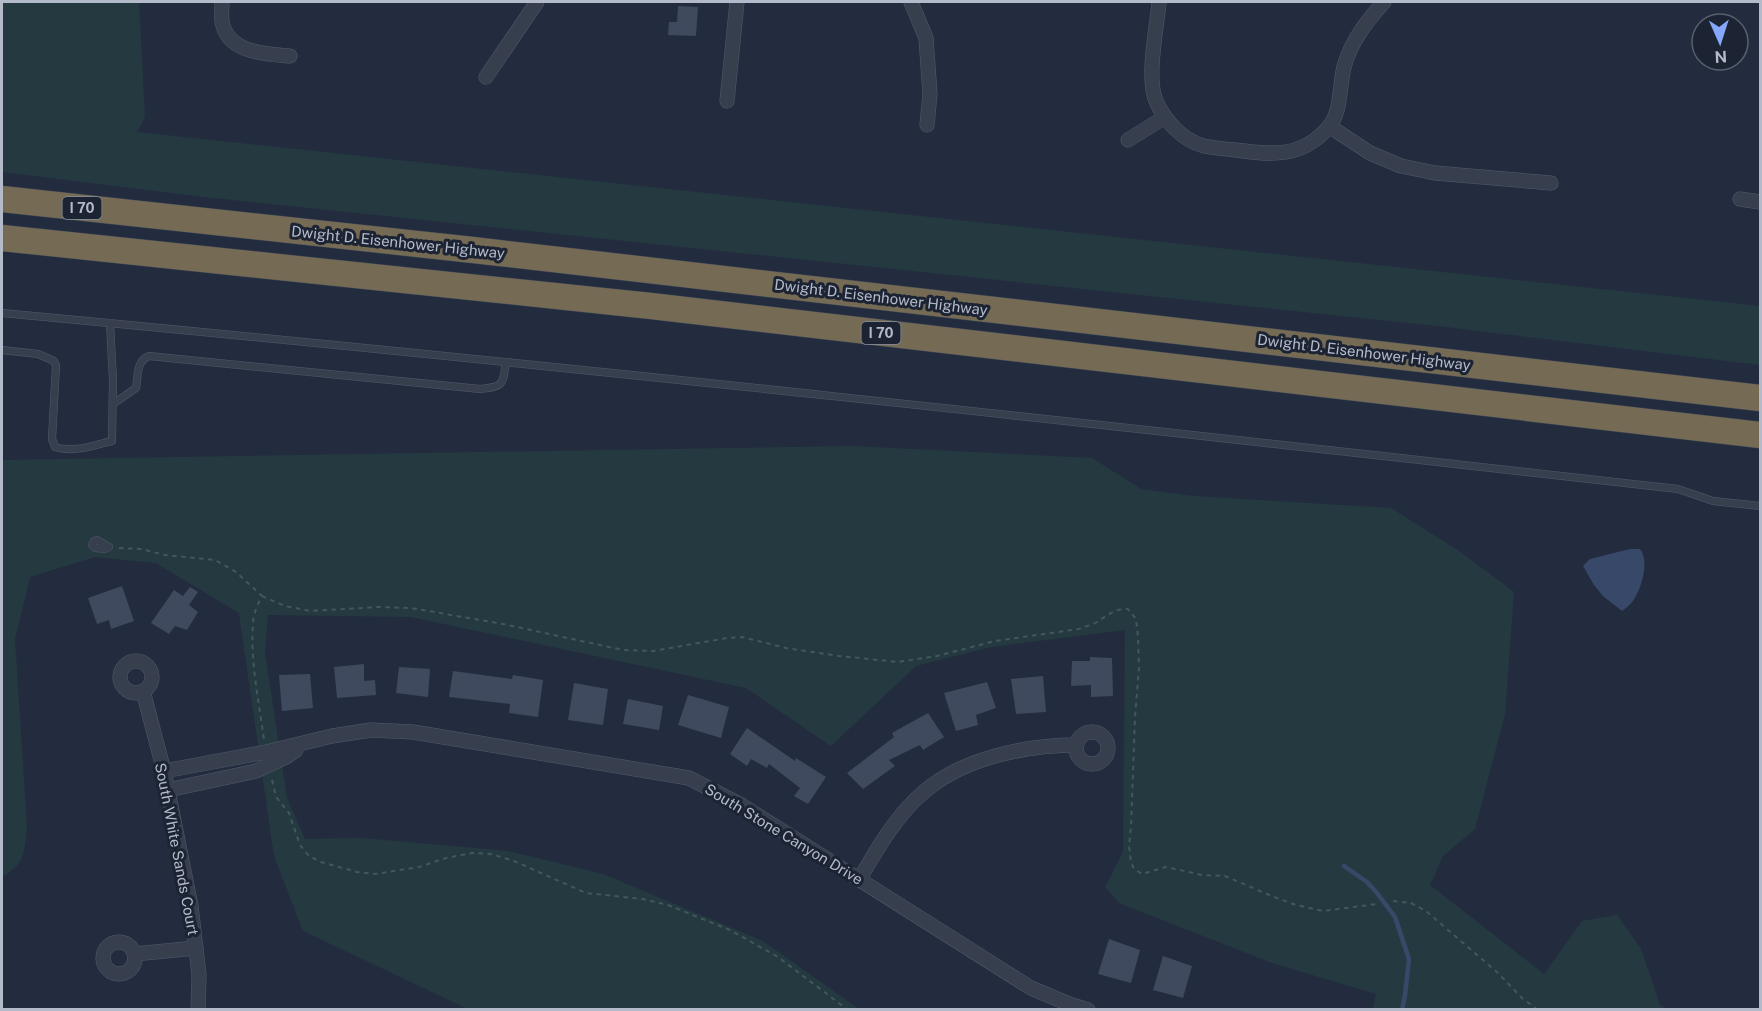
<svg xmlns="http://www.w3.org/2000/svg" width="1762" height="1011" font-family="'Public Sans',sans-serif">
  <rect width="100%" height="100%" fill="#232c3f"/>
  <g fill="#253a40">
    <path d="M2 2H139L145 117 137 132 1760 306V365L1438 326 204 197 2 172Z"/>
    <path d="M851 446 1092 458 1141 489 1193 496 1391 508 1459 551 1514 592 1505 714 1475 829 1443 856 1430 885 1544 974 1582 921 1617 915 1641 949 1660 1005 1668 1009H1373L1376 994 1272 963 1119 903 1105 887 1123 852 1125 630 991 647 916 666 831 746 746 688 411 617 268 615 265 653 287 798 305 839 362 838 508 851 603 874 763 941 859 1009H468L303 931 274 856 239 613 156 563 95 557 30 577 15 639 27 829C24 855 25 863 2 877V460Z"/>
  </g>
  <path fill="#384869" d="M1630 549H1640C1650 562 1641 589 1633 601 1630 605 1626 608 1622 611L1603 596 1594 585 1583 566 1590 559Z"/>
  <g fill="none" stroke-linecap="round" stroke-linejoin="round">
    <path stroke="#384869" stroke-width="4.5" d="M1344 866 1367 882 1377 893 1395 917 1409 959 1405 995 1402 1010"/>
  </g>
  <g fill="#3f4a5e">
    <path d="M678 6 698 7 696 36 668 35 669 22H677Z"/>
    <path d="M122 586 134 621 111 629 109 620 97 624 88 598Z"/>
    <path d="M190 587 198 592 189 605 198 612 187 630 175 626 169 634 151 623 174 590 183 596Z"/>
    <path d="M1090 657 1112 658 1113 696 1091 697V685L1071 686 1072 661H1090Z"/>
    <path d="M364 664V681L375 680 376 695 337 698 334 667Z"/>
    <path d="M399 667 430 669 428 697 396 693Z"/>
    <path d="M453 671 512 679 513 675 543 680 538 717 509 713 510 704 449 697Z"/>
    <path d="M310 674 313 708 282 711 279 675Z"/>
    <path d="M1043 676 1046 712 1016 714 1011 679Z"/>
    <path d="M987 682 996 708 976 715 978 725 956 731 944 693Z"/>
    <path d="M574 683 608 689 603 725 568 720Z"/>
    <path d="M688 695 729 707 721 738 678 725Z"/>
    <path d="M628 699 663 706 659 730 623 724Z"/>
    <path d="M928 713 944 737 923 750 920 745 889 760 895 766 863 789 847 773 894 737 892 733Z"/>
    <path d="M747 728 795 761 796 758 826 777 808 804 794 796 800 788 769 764 767 768 751 759 747 766 730 754Z"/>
    <path d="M1109 939 1140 950 1131 983 1098 974Z"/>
    <path d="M1163 956 1192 966 1183 998 1153 990Z"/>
  </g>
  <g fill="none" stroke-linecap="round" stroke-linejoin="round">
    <g stroke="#525a6a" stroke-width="8">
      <g id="service">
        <path d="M2 313C561 365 1119 426 1678 489L1713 501 1760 506"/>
        <path d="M2 350 38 354 54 361 56 366 52 439 55 447C74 453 94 445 112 441L113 380 110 323"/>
        <path d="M113 404 136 388C138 377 136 361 149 356L480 389C504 387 503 384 506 362"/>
        <path d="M97 540 109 547 105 549 95 548 92 545 94 541Z"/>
      </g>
    </g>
    <g stroke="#525a6a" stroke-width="15">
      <g id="minor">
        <path d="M222 2C222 8 221 15 222 21 227 53 265 54 290 56"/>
        <path d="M911 2 926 38 930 94 927 125"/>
        <path d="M1159 2C1157 28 1146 77 1156 101 1164 120 1183 141 1204 146 1214 148 1225 149 1236 150 1272 155 1301 158 1328 128 1342 112 1339 86 1344 67 1351 41 1367 21 1384 2"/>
        <path d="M486 77 537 2"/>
        <path d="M727 101 737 2"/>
        <path d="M1329 126 1370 153 1401 166 1435 173 1551 183"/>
        <path d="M1128 140 1165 117"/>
        <path d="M1740 199 1760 202"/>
        <circle cx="136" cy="677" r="16"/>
        <path d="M143 691 164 771 191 906 199 975 198 1010"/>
        <circle cx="1092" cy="748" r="16"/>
        <path d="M164 771 266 752 332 736 371 730 413 732 689 778 743 806 1031 988 1069 1004 1088 1010"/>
        <path d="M168 790 256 771 286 757 296 750"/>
        <path d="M859 880C877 849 897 814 925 791 964 758 1026 745 1077 745"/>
        <circle cx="119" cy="958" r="16"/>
        <path d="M134 954 196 948"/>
      </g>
    </g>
    <g stroke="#3f4757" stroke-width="27">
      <g id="motorway">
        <path d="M2 199 473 250 1760 398"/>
        <path d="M2 238 651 306 1760 435"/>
      </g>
    </g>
    <g stroke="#43575d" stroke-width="2" stroke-dasharray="4.5 4.5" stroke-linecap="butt">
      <path d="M119 548 141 549 165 555 215 560 236 572 262 596C258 604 254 612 253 622 250 661 259 702 264 740"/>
      <path d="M262 596 285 606 311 611 378 607 411 608 503 624 623 650 653 651 727 638 742 637 786 648 839 656 898 662 937 656 995 641 1079 629C1083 627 1088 626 1093 624 1105 618 1113 608 1128 609L1136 619 1138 637 1139 668 1135 717 1131 827 1129 846 1131 862 1134 869 1142 874 1166 867 1202 875 1225 876 1274 897 1296 905 1323 911 1377 904"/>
      <path d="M272 780 276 797 289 813 300 845 309 856 321 862 357 872 375 874 419 867 446 858 472 853 491 854 514 861 586 893 643 899 668 905 730 930 778 957 848 1010"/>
      <path d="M1393 901 1411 903 1426 911 1498 973 1522 998 1538 1010"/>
    </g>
    <use href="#service" stroke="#373f4f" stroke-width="7"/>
    <use href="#minor" stroke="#373f4f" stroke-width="14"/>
    <use href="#motorway" stroke="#756b54" stroke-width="26"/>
  </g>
  <g text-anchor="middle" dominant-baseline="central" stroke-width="6" stroke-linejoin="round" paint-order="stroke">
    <g fill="#1c2434" stroke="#868d9d" stroke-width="1.5">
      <rect x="62.5" y="197" width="39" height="22" rx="4.5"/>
      <rect x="861.5" y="322" width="39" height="22" rx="4.5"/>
    </g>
    <g font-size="14" font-weight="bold" fill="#b3baca">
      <text x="82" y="208">I 70</text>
      <text x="881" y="333">I 70</text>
    </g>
    <g font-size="15" fill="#b3baca" stroke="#1c2434">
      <text transform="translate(398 242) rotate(6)">Dwight D. Eisenhower Highway</text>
      <text transform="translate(881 297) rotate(7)">Dwight D. Eisenhower Highway</text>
      <text transform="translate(1364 352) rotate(7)">Dwight D. Eisenhower Highway</text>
      <text transform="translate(784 834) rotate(31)">South Stone Canyon Drive</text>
      <text transform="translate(177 849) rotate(79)">South White Sands Court</text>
    </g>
  </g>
  <rect width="1762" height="1011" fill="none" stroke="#b3baca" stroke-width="6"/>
  <g transform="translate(1720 42) rotate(177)"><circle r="28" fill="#1c2434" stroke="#586070" stroke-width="1.5"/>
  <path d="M0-4.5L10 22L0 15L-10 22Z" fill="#86a8fb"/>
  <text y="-9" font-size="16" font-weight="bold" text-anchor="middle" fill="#b3baca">N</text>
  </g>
</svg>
